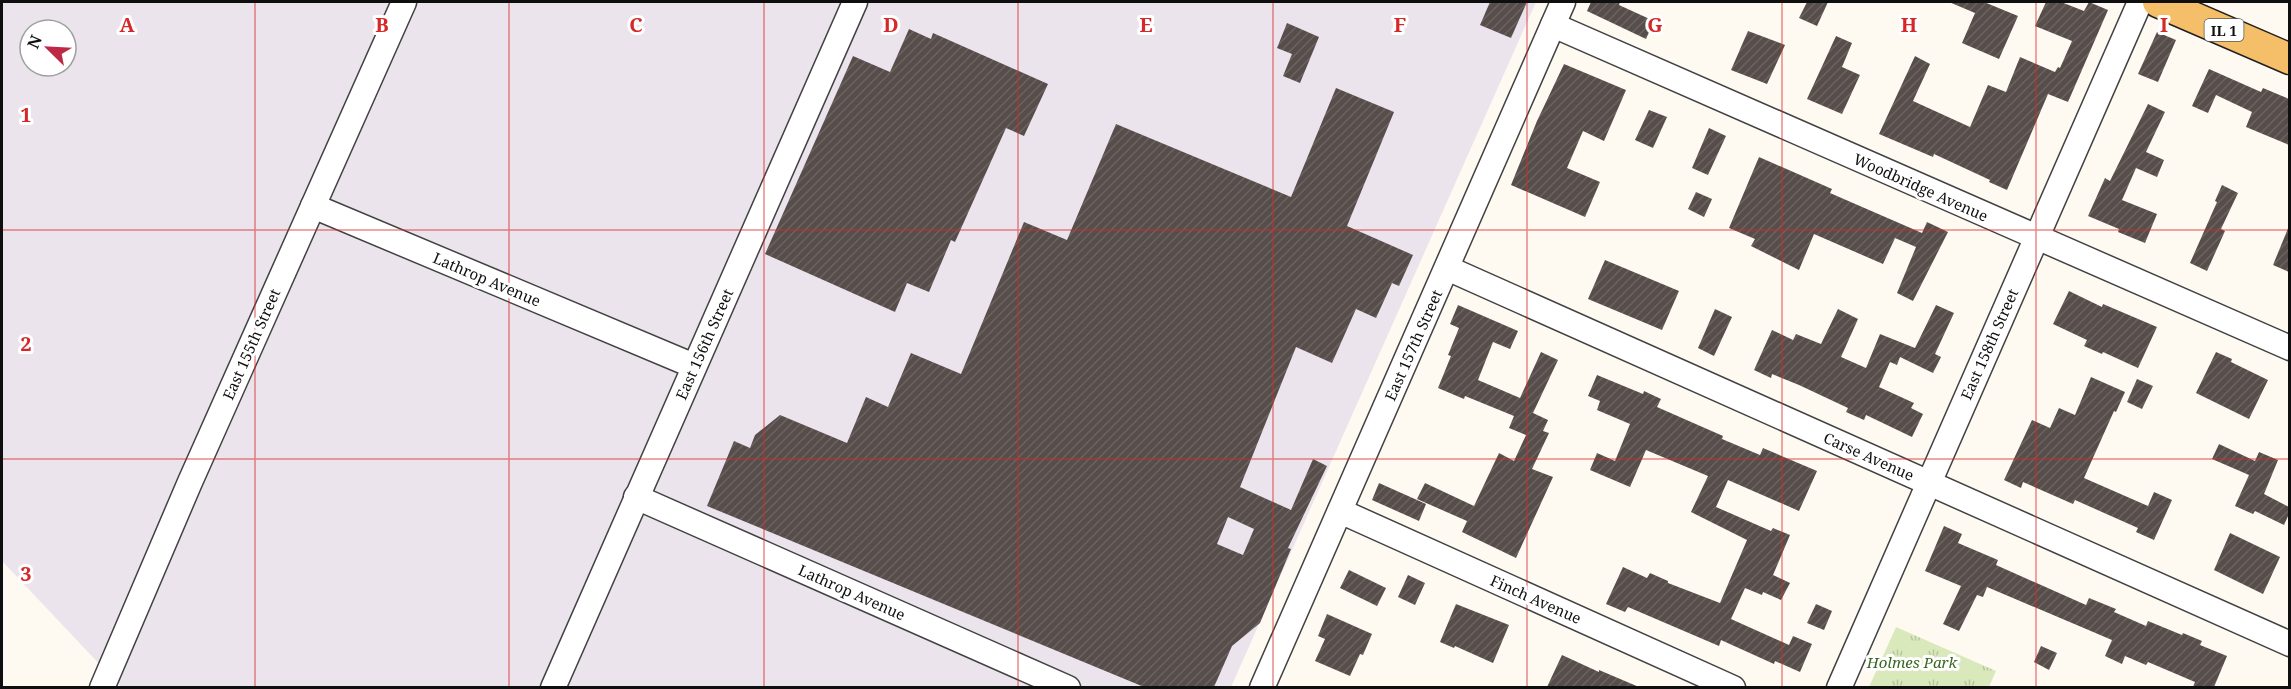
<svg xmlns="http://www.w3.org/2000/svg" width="2291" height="689" font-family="'Noto Serif',serif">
  <defs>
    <pattern id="park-tufts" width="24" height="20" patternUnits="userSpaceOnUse" patternTransform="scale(1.5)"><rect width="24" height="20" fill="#d9e9bb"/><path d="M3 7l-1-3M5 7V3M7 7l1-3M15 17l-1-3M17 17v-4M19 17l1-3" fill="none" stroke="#b9c7a0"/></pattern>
    <pattern id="building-hatch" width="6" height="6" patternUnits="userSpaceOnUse" patternTransform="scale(1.5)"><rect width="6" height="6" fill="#574e4b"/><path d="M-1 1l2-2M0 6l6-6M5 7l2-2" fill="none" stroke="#6a6361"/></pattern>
  </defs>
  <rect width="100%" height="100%" fill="#fffaf1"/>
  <path fill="#ebe4ed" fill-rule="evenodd" d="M2 2H1536L1231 687H121L2 561ZM30 30H66V66H30Z"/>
  <path fill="url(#park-tufts)" d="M1896 627 1996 671 1989 687H1869Z"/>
  <g fill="url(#building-hatch)" fill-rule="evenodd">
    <path d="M1490 2H1527L1511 38 1480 25Z"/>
    <path d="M1591 2H1620L1619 5 1654 21 1646 39 1587 11Z"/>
    <path d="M1807 2H1828L1817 26 1799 18Z"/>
    <path d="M1949 2H1984L2018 16 1999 59 1962 43 1975 13Z"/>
    <path d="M2046 2H2061L2084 11 2089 2 2108 10 2068 102 2048 94 2007 190 1989 182 1990 180 1934 154 1933 157 1879 134 1915 56 1930 64 1913 101 1970 127 1988 85 2006 92 2020 57 2055 72 2058 67 2060 68 2072 41 2035 26Z"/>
    <path d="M1287 23 1319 37 1300 83 1283 76 1292 54 1277 48Z"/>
    <path d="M909 29 931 39 933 33 1048 84 1024 136 1006 128 955 242 951 240 929 292 907 283 895 312 765 254 853 56 890 72Z"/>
    <path d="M1748 31 1785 45 1767 84 1731 70Z"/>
    <path d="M2157 32 2176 40 2158 82 2138 74Z"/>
    <path d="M1836 36 1852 43 1842 67 1860 75 1842 114 1807 99Z"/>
    <path d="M1564 64 1626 90 1604 141 1583 131 1567 168 1600 182 1585 217 1511 185 1537 121Z"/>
    <path d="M2209 69 2261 92 2263 88 2289 99V145L2246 127 2252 112 2216 95 2208 113 2192 106Z"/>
    <path d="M1336 88 1394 112 1347 226 1413 255 1399 286 1392 283 1376 318 1356 309 1332 363 1296 347 1240 487 1291 510 1313 459 1327 466 1288 548 1291 549 1260 623 1232 646 1214 687H1144L707 506 734 441 750 448 755 435 780 415 847 443 866 397 888 407 911 353 961 374 1024 222 1067 240 1116 124 1291 197ZM1228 517 1254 529 1243 555 1217 544Z"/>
    <path d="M2148 104 2165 112 2146 152 2164 160 2157 177 2136 168 2122 200 2157 214 2145 243 2118 232 2119 229 2088 216 2105 178 2110 181Z"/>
    <path d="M1649 110 1667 117 1653 148 1635 140Z"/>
    <path d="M1709 128 1726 136 1708 175 1692 168Z"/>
    <path d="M1759 157 1832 189 1830 193 1922 233 1927 222 1948 232 1913 301 1897 293 1916 247 1895 238 1883 264 1814 234 1799 270 1751 246 1755 239 1729 228Z"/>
    <path d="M2222 185 2238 193 2221 229 2225 231 2207 271 2190 263 2217 202 2215 201Z"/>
    <path d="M1696 192 1712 199 1704 217 1688 209Z"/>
    <path d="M2289 226V272L2273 265Z"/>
    <path d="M1605 260 1679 291 1662 330 1588 299Z"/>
    <path d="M2069 291 2102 307 2103 304 2157 327 2138 368 2103 352 2102 354 2084 346 2087 340 2053 324Z"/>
    <path d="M1458 305 1518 331 1510 349 1493 342 1478 380 1520 398 1541 352 1558 360 1533 413 1548 420 1543 431 1549 433 1532 469 1553 477 1516 558 1462 532 1467 521 1417 499 1425 483 1474 506 1499 453 1514 461 1526 435 1509 428 1514 416 1465 396 1464 399 1438 388 1451 356 1448 355 1459 328 1450 324Z"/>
    <path d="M1936 305 1954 313 1935 354 1941 357 1933 373 1900 357 1897 365 1890 362 1879 387 1914 403 1911 408 1923 414 1912 437 1866 415 1864 420 1846 412 1848 408 1799 385 1772 374 1771 378 1754 370 1772 330 1793 340 1796 334 1821 344 1838 309 1858 319 1841 357 1866 368 1880 334 1915 348Z"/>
    <path d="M1715 309 1732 317 1714 356 1698 348Z"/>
    <path d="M2216 352 2232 359 2231 362 2268 380 2249 419 2196 393Z"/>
    <path d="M1597 375 1643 394 1644 391 1661 399 1657 407 1723 436 1722 439 1760 455 1763 448 1817 471 1799 511 1728 480 1716 507 1771 531 1773 528 1790 535 1773 575 1790 583 1781 600 1763 592 1762 595 1745 588 1731 619 1789 645 1793 636 1812 644 1800 672 1775 661 1774 664 1721 640 1719 646 1628 607 1625 612 1606 604 1623 567 1647 578 1650 573 1668 581V583L1720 603 1747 540 1691 512 1708 476 1646 450 1630 487 1590 470 1597 453 1615 461 1630 424 1597 410 1600 401 1588 396Z"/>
    <path d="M2091 377 2125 392 2116 412 2114 411 2084 478 2148 506 2154 492 2172 500 2154 540 2136 532 2138 528 2075 500 2073 504 2023 482 2021 488 2004 480 2032 420 2050 428 2059 408 2075 415Z"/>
    <path d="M2137 379 2153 386 2142 409 2127 402Z"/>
    <path d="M2219 444 2255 461 2259 452 2278 460 2264 494 2289 507V514L2284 525 2255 511 2253 514 2235 506 2249 475 2212 459Z"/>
    <path d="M1379 483 1426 504 1419 521 1372 500Z"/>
    <path d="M1944 526 1962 534 1958 543 1998 560 1996 565 2086 605 2089 598 2116 609 2114 612 2146 626 2148 621 2182 635 2183 633 2202 641 2200 645 2227 656 2214 687H2193L2195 682 2148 662 2146 665 2125 656 2122 664 2105 656 2112 640 1987 587 1983 597 1977 595 1959 631 1943 624 1961 586 1925 571Z"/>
    <path d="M2230 533 2280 557 2263 594 2214 570Z"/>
    <path d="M1349 570 1386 588 1377 606 1340 588Z"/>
    <path d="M1408 575 1425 583 1415 605 1398 597Z"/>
    <path d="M1456 604 1509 625 1493 663 1455 646 1454 648 1440 642Z"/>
    <path d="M1816 604 1832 611 1824 630 1807 623Z"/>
    <path d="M1327 614 1372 634 1363 655 1360 654 1350 676 1315 661 1325 639 1318 636Z"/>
    <path d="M2041 646 2057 653 2049 670 2034 662Z"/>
    <path d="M1562 655 1599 672V670L1639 687H1547Z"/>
  </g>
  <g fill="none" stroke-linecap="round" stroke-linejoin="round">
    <g stroke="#424242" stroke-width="27">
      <g id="minor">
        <path d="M1553 25 2290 348"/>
        <path d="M313 206 694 366"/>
        <path d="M1447 268 2290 644"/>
        <path d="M636 497 1068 688"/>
        <path d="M1340 511 1733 688"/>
        <path d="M102 688 190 482 404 2"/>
        <path d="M553 688 855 2"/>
        <path d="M1262 688 1563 2"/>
        <path d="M1839 688 2140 2"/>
      </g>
    </g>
    <g stroke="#202020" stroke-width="33">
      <path id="major" d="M2158 2 2290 59"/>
    </g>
    <use href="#minor" stroke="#fff" stroke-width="24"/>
    <use href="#major" stroke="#f5bf6a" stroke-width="30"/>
  </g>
  <path fill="none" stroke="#d62828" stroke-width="1.5" stroke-opacity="0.55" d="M255 2V688M509 2V688M764 2V688M1018 2V688M1273 2V688M1527 2V688M1782 2V688M2036 2V688M2 230H2290M2 459H2290"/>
  <g text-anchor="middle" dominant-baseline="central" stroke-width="6" stroke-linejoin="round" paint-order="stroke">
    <rect fill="#fff" stroke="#575757" stroke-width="1.5" x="2204.5" y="19" width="39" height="22" rx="4.5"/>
    <g font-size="14" font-weight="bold" fill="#0f0f0f">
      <text x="2224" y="30">IL 1</text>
    </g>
    <g font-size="15" fill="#0f0f0f" stroke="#fff">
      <text transform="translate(1921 187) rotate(24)">Woodbridge Avenue</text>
      <text transform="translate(487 279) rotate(23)">Lathrop Avenue</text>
      <text transform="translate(251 344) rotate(-66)">East 155th Street</text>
      <text transform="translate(704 344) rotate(-66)">East 156th Street</text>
      <text transform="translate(1989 344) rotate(-66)">East 158th Street</text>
      <text transform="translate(1413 345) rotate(-66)">East 157th Street</text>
      <text transform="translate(1869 456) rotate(24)">Carse Avenue</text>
      <text transform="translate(852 592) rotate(24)">Lathrop Avenue</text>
      <text transform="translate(1536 599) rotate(24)">Finch Avenue</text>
    </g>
    <g font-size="15" font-style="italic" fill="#386620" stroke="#fff">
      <text x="1912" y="662">Holmes Park</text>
    </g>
  </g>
  <g font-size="20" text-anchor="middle" font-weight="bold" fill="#d62828" stroke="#fff" stroke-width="6" stroke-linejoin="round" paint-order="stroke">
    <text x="127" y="32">A</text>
    <text x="382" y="32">B</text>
    <text x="636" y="32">C</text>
    <text x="891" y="32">D</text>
    <text x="1146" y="32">E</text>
    <text x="1400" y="32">F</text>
    <text x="1655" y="32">G</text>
    <text x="1909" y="32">H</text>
    <text x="2164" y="32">I</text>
    <text x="26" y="122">1</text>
    <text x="26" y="351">2</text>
    <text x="26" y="581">3</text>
  </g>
  <rect width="2291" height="689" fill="none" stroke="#0f0f0f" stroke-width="6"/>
  <g transform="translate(48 48) rotate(294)"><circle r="28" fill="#ffffff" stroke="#9f9f9f" stroke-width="1.5"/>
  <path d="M0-4.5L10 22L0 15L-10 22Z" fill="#bd2945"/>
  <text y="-9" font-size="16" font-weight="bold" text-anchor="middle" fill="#0f0f0f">N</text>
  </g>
</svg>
